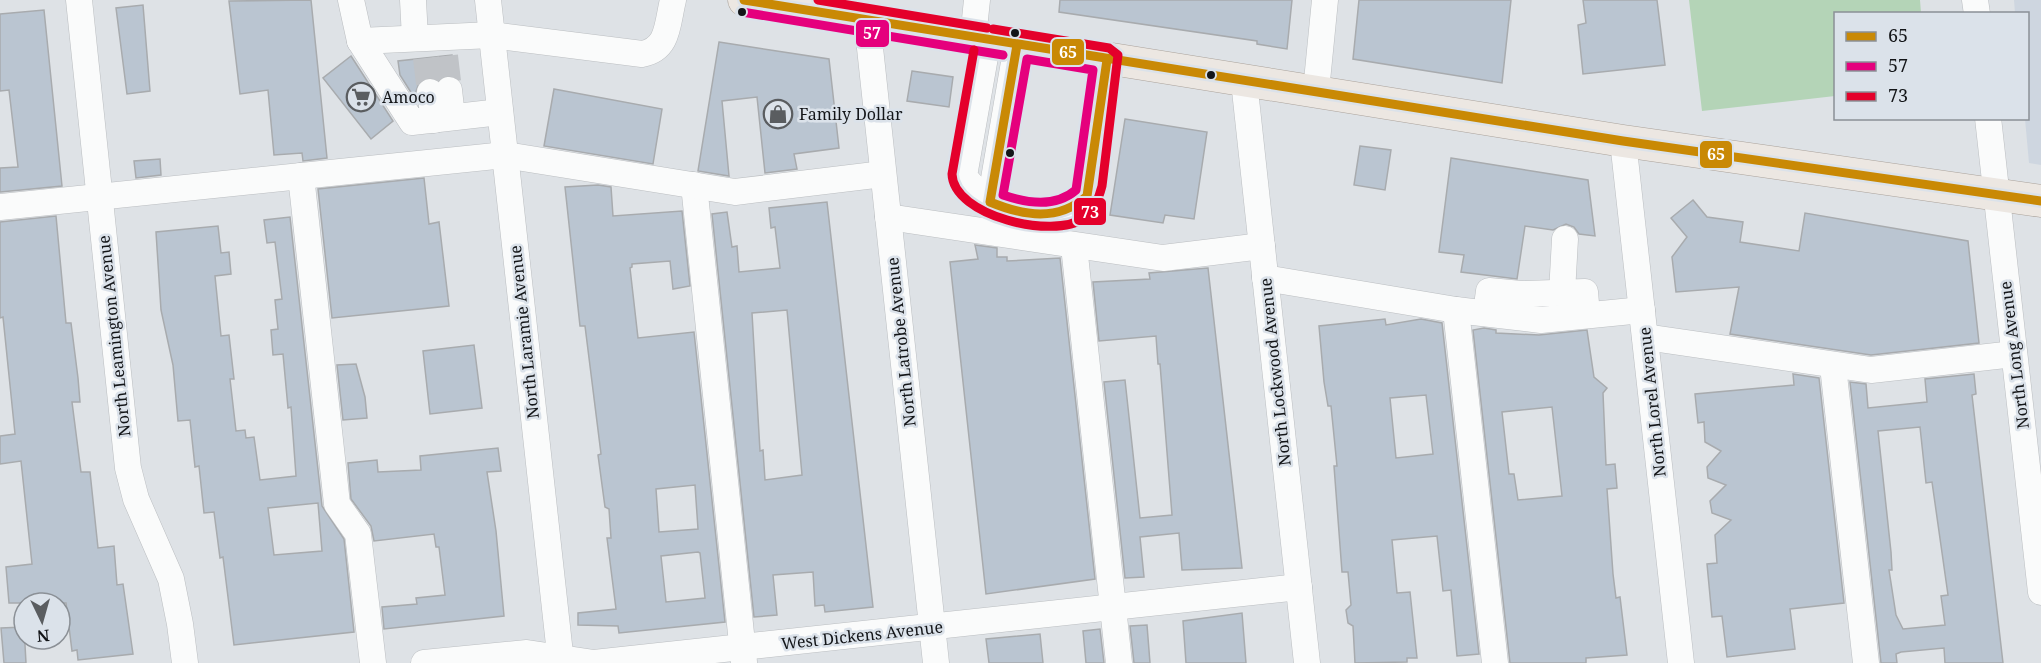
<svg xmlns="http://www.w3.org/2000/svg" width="2041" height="663" font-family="'Noto Serif',serif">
  <rect width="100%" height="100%" fill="#dee2e6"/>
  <path fill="#ced6e0" d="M2014 0H2041V165L2029 163 2025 119 2028 118V14L2015 13Z"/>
  <path fill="#b4d4b7" d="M1689 0H1920L1921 13 1836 14 1835 96 1702 111Z"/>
  <g fill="#bac5d1" stroke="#a8abae" stroke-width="1.5" fill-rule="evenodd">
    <path d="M311 0 327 158 303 161 302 153 274 155 268 90 240 94 229 1Z"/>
    <path d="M1060 0H1292L1287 49 1257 44V41L1059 12Z"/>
    <path d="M1359 0H1511L1502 83 1353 59Z"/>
    <path d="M1583 0H1657L1665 65 1583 74 1578 25 1586 23Z"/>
    <path d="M143 5 150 91 127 94 116 8Z"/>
    <path d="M44 10 62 186 0 192V168L18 167 9 90 0 91V14Z"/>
    <path d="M719 42 829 59 839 148 794 154 797 169 765 173 757 97 722 101 729 176 698 171Z"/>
    <path d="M452 55 454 76 447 75 438 80 427 77 420 81 415 94H412L400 75 398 61Z"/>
    <path d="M351 56 393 121 371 139 323 78Z"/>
    <path d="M912 71 953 77 949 107 907 101Z"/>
    <path d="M554 89 662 109 653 164 544 146Z"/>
    <path d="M1125 119 1207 132 1194 219 1165 215 1163 223 1110 215Z"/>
    <path d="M1360 146 1391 150 1385 190 1354 185Z"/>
    <path d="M1451 158 1588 180 1595 236 1579 234 1574 227 1566 224 1553 230 1525 226 1517 279 1461 272 1464 255 1439 252Z"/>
    <path d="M160 159 161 175 136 178 134 161Z"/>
    <path d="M424 178 429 224 439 222 449 306 332 318 318 189Z"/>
    <path d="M598 185 611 187 613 216 682 211 690 286 673 289 670 261 632 264V267L630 268 638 338 694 332 725 622 619 633 618 626 578 625V613L616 609 607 538H611L609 509 605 507 598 455 601 454 585 326H580L565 187ZM695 485 698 529 659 532 656 489ZM698 552 700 553 705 598 666 602 661 556Z"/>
    <path d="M1693 200 1707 217 1743 222 1740 242 1799 251 1805 213 1968 241 1979 343 1871 355 1730 334 1739 287 1676 292 1672 257 1687 237 1671 218Z"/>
    <path d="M827 202 873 607 825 612 824 605 815 606 813 572 773 575 777 615 754 617 712 214 727 212 732 247 737 246 739 272 780 268 775 227 771 228 769 208ZM787 310 802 475 765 480 763 450 760 451 752 313Z"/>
    <path d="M56 216 66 323H71L78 378 80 402H72L81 472H90L98 548 114 546 117 585 123 584 133 654 78 660 77 650 72 651 66 603H9L6 567 32 564 21 461 0 464V436L15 434 3 317 0 318V222Z"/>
    <path d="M290 217 322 506 344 539 354 632 234 645 223 557 220 558 214 512 204 513 199 466 195 467 190 420 178 421 173 365 161 310 156 232 218 226 221 253 229 252 231 274 215 276 221 336 229 335 234 379H230L236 431 245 430 246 438 254 437 260 480 296 476 291 407 288 408 283 354 273 355 271 330 278 329 275 300 282 299 275 242 267 243 264 220ZM318 503 322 551 274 555 268 508Z"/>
    <path d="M975 245 997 248V257H1007V261L1060 258 1095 579 986 594 950 262 978 259Z"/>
    <path d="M1208 268 1242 568 1182 570 1179 533 1140 537 1144 577 1125 578 1104 382 1125 380 1140 518 1172 515 1160 364H1158L1156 336 1099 341 1093 282 1150 279 1149 273Z"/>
    <path d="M1385 319 1386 325 1421 319 1442 323 1479 654 1457 656 1451 590 1443 591 1437 536 1392 540 1397 593 1410 592 1417 658H1407V662L1355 663 1353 626 1348 623 1346 610 1351 605 1348 572H1342L1334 466H1337L1331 406H1328L1324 382 1319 326ZM1426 395 1433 454 1396 458 1390 398Z"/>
    <path d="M1484 328 1496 330V333L1539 335 1587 330 1594 377 1607 388 1603 393 1606 465 1615 464 1617 488 1607 489 1613 574 1616 598 1620 597 1627 655 1586 658V663H1510L1473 330ZM1552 407 1562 496 1518 500 1514 474H1509L1502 412Z"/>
    <path d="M474 345 482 408 430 414 423 351Z"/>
    <path d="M356 364 365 397 367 418 343 420 337 365Z"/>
    <path d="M1793 374 1819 378 1844 603 1790 609 1795 649 1727 657 1722 616 1712 617 1707 564 1717 563 1715 535 1731 520 1712 513 1710 501 1726 485 1708 478 1707 467 1721 451 1705 442 1704 422 1698 423 1695 394 1794 385Z"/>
    <path d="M1974 374 1976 394 1972 395 2003 663H1945L1944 648 1901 652 1896 654 1897 663H1881L1850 382 1866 384 1868 408 1927 402 1925 379ZM1920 427 1926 483 1932 482 1948 595 1941 596 1945 625 1903 629 1896 615 1889 570H1892L1891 552 1878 431Z"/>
    <path d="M498 448 501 471 487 472 496 531 504 616 384 629 382 607 417 604 416 598 445 595 439 547H436L434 534 374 541 371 526 351 499 348 463 377 460 378 472 421 470 420 456Z"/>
    <path d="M1242 613 1246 663H1186L1183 621Z"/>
    <path d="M1147 625 1150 663H1134L1130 626Z"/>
    <path d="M24 627 26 663H4L1 628Z"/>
    <path d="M1100 629 1104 663H1086L1083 631Z"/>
    <path d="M1040 634 1043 663H989L986 639Z"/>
  </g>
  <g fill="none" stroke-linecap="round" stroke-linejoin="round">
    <g stroke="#c0c3c7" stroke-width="26" stroke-dasharray="26 13" stroke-linecap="butt">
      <path d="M445 56 449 90"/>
      <path d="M426 58 430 92"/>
    </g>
    <g stroke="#bbbec1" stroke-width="27">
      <g id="minor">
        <path d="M79 0 128 468 136 499 171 579 180 624 185 663"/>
        <path d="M351 0 360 41 412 122 500 112"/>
        <path d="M413 0 415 38"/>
        <path d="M488 0 561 663"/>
        <path d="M1975 0 1977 14"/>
        <path d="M867 20 936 663"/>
        <path d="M973 38 977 0"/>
        <path d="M988 40 964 176C990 213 1055 234 1087 196L1107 60"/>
        <path d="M360 41 492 35 642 54C669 49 667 24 673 0"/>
        <path d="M1244 81 1307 663"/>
        <path d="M449 90 452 117"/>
        <path d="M1316 91 1325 0"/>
        <path d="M430 92 434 120"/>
        <path d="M1988 118 2041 592"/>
        <path d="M1623 141 1681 663"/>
        <path d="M301 176 337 504 358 534 373 663"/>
        <path d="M694 185 744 662"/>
        <path d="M990 202 1017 45"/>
        <path d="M0 207 505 155 735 192 883 174"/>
        <path d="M888 217 1163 258 1262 246"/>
        <path d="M1074 246 1119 663"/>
        <path d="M1265 278 1456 310 1541 320 1642 310"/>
        <path d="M1562 293 1565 239"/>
        <path d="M1456 310 1495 663"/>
        <path d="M1486 313 1489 291 1521 294 1585 292 1587 315"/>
        <path d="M1645 337 1871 370 2014 354"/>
        <path d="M1833 366 1866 663"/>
        <path d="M424 663 527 653 594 663 1299 587"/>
      </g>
    </g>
    <g stroke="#aaa29b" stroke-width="33">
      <path id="major" d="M744 0 1623 141 2041 201"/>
    </g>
    <use href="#minor" stroke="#fafbfb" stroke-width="26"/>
    <use href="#major" stroke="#ece7e2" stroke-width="32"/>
    <g stroke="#dbe2ea" stroke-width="14">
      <g id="bus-1">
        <path d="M744 0 1623 141 2041 201"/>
        <path d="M1017 45 990 202C1024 216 1058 222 1087 196L1107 60"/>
      </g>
    </g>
    <g stroke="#dbe2ea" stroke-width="14">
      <g id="bus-2">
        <path d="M742 12 1003 55"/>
        <path d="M1027 59 1093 70 1076 190C1055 208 1027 203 1003 195Z"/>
      </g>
    </g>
    <g stroke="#dbe2ea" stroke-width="14">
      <g id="bus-3">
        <path d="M818 0 987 28"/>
        <path d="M974 50 952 174C953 216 1054 240 1084 218 1094 210 1099 198 1102 186L1118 55 1109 48 993 29"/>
      </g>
    </g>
    <use href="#bus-1" stroke="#c98905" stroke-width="9"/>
    <use href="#bus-2" stroke="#e5007d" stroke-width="9"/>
    <use href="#bus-3" stroke="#e4002b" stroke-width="9"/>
  </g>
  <defs>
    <g id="supermarket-ring" transform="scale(1.5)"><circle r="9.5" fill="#dbe2ea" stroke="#5a5d60" stroke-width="1.5"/><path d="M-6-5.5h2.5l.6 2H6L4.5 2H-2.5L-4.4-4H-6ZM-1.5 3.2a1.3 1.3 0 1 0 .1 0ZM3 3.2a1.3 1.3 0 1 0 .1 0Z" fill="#5a5d60"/></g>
    <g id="shop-ring" transform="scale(1.5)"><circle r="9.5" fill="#dbe2ea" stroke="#5a5d60" stroke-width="1.5"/><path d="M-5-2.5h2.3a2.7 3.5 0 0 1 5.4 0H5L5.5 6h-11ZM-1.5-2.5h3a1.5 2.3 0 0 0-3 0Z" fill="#5a5d60"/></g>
  </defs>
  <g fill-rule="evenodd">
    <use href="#supermarket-ring" x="361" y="97"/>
    <use href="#shop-ring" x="778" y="114"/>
  </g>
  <g fill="#131518" stroke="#dbe2ea" stroke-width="2">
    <circle cx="742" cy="12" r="5"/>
    <circle cx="1015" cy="33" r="5"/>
    <circle cx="1211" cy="75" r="5"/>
    <circle cx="1010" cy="153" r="5"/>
  </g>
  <g text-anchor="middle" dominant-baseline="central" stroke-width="5" stroke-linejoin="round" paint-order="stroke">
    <g font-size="16" fill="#131518" stroke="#dbe2ea" text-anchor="start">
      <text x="382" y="97">Amoco</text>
      <text x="799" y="114">Family Dollar</text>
    </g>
    <g font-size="16" fill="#131518" stroke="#dbe2ea">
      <text transform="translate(524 332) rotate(-96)">North Laramie Avenue</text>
      <text transform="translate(114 336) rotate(-96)">North Leamington Avenue</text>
      <text transform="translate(901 342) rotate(-96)">North Latrobe Avenue</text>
      <text transform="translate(2014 355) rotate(-97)">North Long Avenue</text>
      <text transform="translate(1275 372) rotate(-96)">North Lockwood Avenue</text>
      <text transform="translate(1652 402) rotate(-96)">North Lorel Avenue</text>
      <text transform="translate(862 635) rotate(-6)">West Dickens Avenue</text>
    </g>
  </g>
  <g stroke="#dbe2ea" stroke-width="2">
    <rect x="855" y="19" width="35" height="29" rx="6" fill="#e5007d"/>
    <rect x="1051" y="38" width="34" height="28" rx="6" fill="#c98905"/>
    <rect x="1699" y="140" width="34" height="29" rx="6" fill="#c98905"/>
    <rect x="1073" y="197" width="34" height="29" rx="6" fill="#e4002b"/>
  </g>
  <g font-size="16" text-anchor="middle" font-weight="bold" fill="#fff">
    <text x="872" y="39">57</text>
    <text x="1068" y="58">65</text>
    <text x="1716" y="160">65</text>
    <text x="1090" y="218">73</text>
  </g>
  <rect x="1834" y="12" width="195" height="108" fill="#dbe2ea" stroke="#8b9096" stroke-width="1.5"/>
  <rect x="1846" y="32" width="30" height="9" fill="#c98905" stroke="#8b9096" stroke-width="1.5"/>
  <text x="1888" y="42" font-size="18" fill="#131518">65</text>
  <rect x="1846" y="62" width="30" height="9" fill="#e5007d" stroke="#8b9096" stroke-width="1.5"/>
  <text x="1888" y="72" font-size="18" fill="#131518">57</text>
  <rect x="1846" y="92" width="30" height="9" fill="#e4002b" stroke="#8b9096" stroke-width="1.5"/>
  <text x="1888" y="102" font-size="18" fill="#131518">73</text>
  <g transform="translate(42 621) rotate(175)"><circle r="28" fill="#dbe2ea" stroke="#8b9096" stroke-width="1.5"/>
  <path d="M0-4.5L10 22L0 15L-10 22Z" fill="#5a5d60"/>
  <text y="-9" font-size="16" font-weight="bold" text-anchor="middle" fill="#131518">N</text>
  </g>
</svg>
